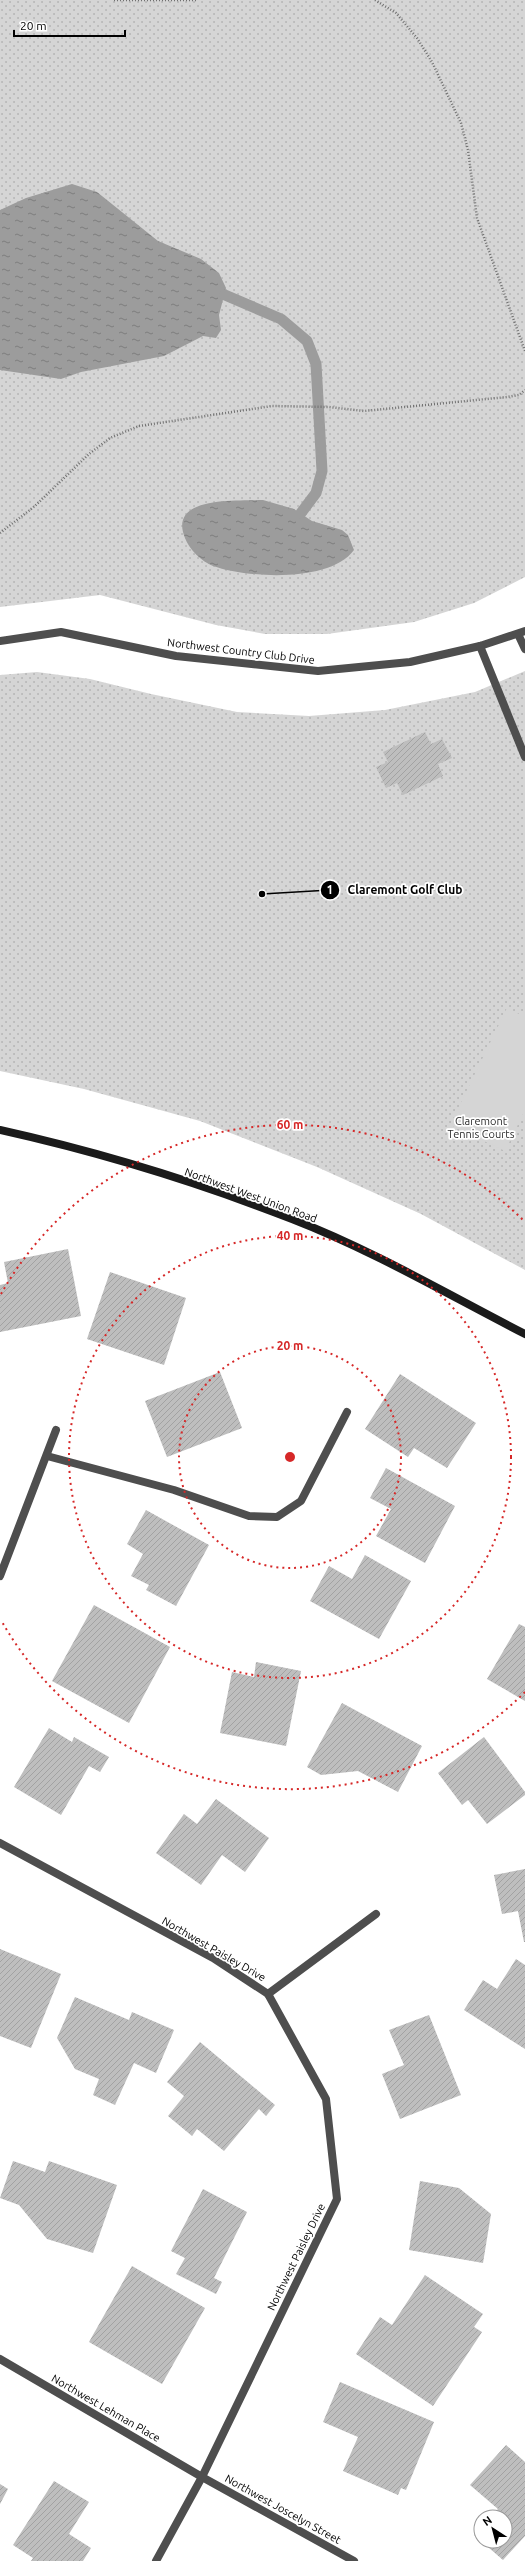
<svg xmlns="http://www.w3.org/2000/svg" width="525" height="2561" font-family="Ubuntu,sans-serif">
  <defs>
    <pattern id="grass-dots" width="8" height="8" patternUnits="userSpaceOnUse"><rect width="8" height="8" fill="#d5d5d5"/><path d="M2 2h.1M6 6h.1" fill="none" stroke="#b5b5b5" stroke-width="1.8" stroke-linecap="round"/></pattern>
    <pattern id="water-ripples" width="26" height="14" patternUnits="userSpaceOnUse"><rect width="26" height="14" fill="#9c9c9c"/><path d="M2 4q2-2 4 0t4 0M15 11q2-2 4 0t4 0" fill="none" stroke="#7d7d7d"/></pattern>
    <pattern id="building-hatch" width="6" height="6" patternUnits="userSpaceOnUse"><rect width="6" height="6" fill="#bebebe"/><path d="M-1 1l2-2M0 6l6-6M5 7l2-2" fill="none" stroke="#a2a2a2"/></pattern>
  </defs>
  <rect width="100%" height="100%" fill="#fff"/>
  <g fill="url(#grass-dots)">
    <path d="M0 0H525V577L474 603 414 622 327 634H265L216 625 100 595 0 607Z"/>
    <path d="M525 671V1270L421 1214 317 1167 200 1121 84 1089 0 1071V675L37 672 90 679 151 694 237 712 309 716 385 710 475 692Z"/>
  </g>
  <path fill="#d5d5d5" d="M507 1008 525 1017V1110L505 1151 450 1125Z"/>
  <g fill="url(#water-ripples)">
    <path d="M72 184 97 192 158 241 201 259 219 273 226 288 219 315 221 330 216 338 203 336 164 356 81 372 61 379 0 370V210L26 198Z"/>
    <path d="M263 500 294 509 312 521 342 530 348 535 354 550C330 583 247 578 213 566 202 562 189 549 185 538 167 495 239 501 263 500Z"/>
  </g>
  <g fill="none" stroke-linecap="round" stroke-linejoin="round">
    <path stroke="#9c9c9c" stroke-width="11" d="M225 295 281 319 307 341 316 364 322 471 316 493 301 513"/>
  </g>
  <g fill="url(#building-hatch)">
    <path d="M425 732 431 744 442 739 452 758 438 764 443 776 403 795 397 783 386 788 376 767 388 762 383 752Z"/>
    <path d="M68 1249 81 1316 0 1332V1285L8 1283 4 1262Z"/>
    <path d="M110 1272 186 1298 164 1365 87 1339Z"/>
    <path d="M220 1372 242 1428 167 1457 145 1401Z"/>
    <path d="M400 1374 476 1423 447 1468 414 1448 408 1457 365 1429Z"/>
    <path d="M386 1468 455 1506 425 1563 376 1536 391 1509 370 1498Z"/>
    <path d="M146 1510 209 1545 176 1606 146 1590 149 1585 131 1576 143 1554 127 1544Z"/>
    <path d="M365 1555 411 1581 379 1639 310 1601 329 1566 352 1579Z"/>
    <path d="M94 1605 170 1647 129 1723 52 1681Z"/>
    <path d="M519 1624 525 1627V1701L487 1679Z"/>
    <path d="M256 1662 301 1671 286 1746 220 1733 232 1672 254 1677Z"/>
    <path d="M342 1703 422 1746 398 1792 358 1771 321 1775 307 1767Z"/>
    <path d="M49 1728 72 1742 74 1737 109 1757 100 1772 89 1766 61 1815 14 1787Z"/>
    <path d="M484 1737 525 1792V1795L487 1824 468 1800 462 1805 438 1773Z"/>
    <path d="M216 1799 269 1838 245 1872 222 1855 201 1885 156 1853 184 1814 197 1824Z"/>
    <path d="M525 1869V1942H524L518 1911 502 1914 494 1875Z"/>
    <path d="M0 1949 61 1974 31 2048 0 2036Z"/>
    <path d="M516 1959 525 1965V2049L464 2010 483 1980 497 1989Z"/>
    <path d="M75 1997 129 2020 132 2012 174 2030 156 2073 134 2063 115 2105 93 2095 99 2079 75 2069 57 2038Z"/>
    <path d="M429 2015 461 2095 400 2119 382 2074 404 2065 389 2030Z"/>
    <path d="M200 2042 275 2105 266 2116 259 2109 224 2151 197 2129 192 2136 168 2116 184 2096 167 2082Z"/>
    <path d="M13 2161 45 2172 49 2161 117 2185 93 2253 47 2239 19 2205 0 2198Z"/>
    <path d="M420 2181 459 2188 491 2214 483 2263 409 2250Z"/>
    <path d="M203 2189 247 2212 214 2278 222 2282 216 2294 176 2274 185 2258 171 2251Z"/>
    <path d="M132 2266 205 2308 162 2384 89 2342Z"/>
    <path d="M425 2275 483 2314 474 2327 482 2332 433 2406 356 2354 380 2317 392 2325Z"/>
    <path d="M340 2382 434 2422 406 2490 401 2488 398 2495 343 2471 358 2437 323 2422Z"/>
    <path d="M506 2445 525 2462V2536L503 2560 481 2541H505V2517H490L498 2509 470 2485Z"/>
    <path d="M54 2481 89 2502 69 2534 91 2548 83 2561H31L33 2558 13 2545Z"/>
    <path d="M0 2484 8 2489 0 2504Z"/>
    <path d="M481 2527V2541L474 2535Z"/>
  </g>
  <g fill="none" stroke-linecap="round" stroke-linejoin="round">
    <g stroke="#707070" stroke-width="2.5" stroke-dasharray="1 2" stroke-linecap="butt">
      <path d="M114 0H196"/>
      <path d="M375 0 396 13 417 38 432 62 461 123 468 150 477 218 525 351"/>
      <path d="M0 533 35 506 89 454 110 438 139 426 272 406 329 407 364 411 507 397 519 395 525 390"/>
    </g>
    <path stroke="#4e4e4e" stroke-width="8" d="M47 1456 174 1490 249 1516 277 1517 301 1501 347 1412"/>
    <g stroke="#4e4e4e" stroke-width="8">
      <path d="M518 634 525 649"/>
      <path d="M0 641 61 632 176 656 318 671 410 662 480 646 525 631"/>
      <path d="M480 646 525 757"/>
      <path d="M0 1576 56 1430"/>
      <path d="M0 1843 213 1958 268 1994 326 2099 337 2199 202 2477 156 2561"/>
      <path d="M268 1994 376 1914"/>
      <path d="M0 2359 202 2477 354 2561"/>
    </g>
    <path stroke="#1b1b1b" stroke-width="8" d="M0 1130C99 1152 197 1182 292 1219 372 1250 449 1295 525 1334"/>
  </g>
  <g fill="none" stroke="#d62828" stroke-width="2" stroke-dasharray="2 4">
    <circle cx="290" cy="1457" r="111"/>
    <circle cx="290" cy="1457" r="221"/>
    <path d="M525 1692A332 332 0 0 1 1 1620M1 1294A332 332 0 0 1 525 1222"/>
  </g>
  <g text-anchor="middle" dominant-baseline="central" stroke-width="3.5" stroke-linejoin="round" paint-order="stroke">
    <g font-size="11" fill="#000" stroke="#fff">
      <text transform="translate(241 651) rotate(7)">Northwest Country Club Drive</text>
      <text transform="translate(251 1195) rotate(20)">Northwest West Union Road</text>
      <text transform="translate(214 1949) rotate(30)">Northwest Paisley Drive</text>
      <text transform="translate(296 2257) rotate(-64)">Northwest Paisley Drive</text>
      <text transform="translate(106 2408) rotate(30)">Northwest Lehman Place</text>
      <text transform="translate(283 2509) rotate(29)">Northwest Joscelyn Street</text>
    </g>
    <g font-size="11" fill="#2c2c2c" stroke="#fff">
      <text x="481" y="1121">Claremont<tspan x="481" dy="13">Tennis Courts</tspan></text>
    </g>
  </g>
  <circle cx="290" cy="1457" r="6" fill="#d62828" stroke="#fff" stroke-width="2"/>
  <g font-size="12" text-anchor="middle" font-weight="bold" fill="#d62828" stroke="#fff" stroke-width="3.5" stroke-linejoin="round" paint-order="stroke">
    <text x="290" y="1129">60 m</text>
    <text x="290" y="1240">40 m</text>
    <text x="290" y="1350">20 m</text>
  </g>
  <path fill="none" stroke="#000" stroke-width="1.5" d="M262 894L330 890"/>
  <g fill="#000" stroke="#fff" stroke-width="1.5">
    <circle cx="262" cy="894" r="4"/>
    <circle cx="330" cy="890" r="10"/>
  </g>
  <g font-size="12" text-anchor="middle" font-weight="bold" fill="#fff">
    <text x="330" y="894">1</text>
  </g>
  <g font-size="12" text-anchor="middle" font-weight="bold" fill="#000" stroke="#fff" stroke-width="3.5" stroke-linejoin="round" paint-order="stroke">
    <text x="405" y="894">Claremont Golf Club</text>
  </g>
  <g transform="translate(493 2529) rotate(324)"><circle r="19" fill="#ffffff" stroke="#999999"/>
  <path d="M0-3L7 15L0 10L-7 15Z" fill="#000000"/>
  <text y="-6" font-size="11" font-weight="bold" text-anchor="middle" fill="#000000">N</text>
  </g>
  <path d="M14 30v6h111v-6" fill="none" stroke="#000000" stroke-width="2"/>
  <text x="20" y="30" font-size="12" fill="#000000" stroke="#ffffff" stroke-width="3" paint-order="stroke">20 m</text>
</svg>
